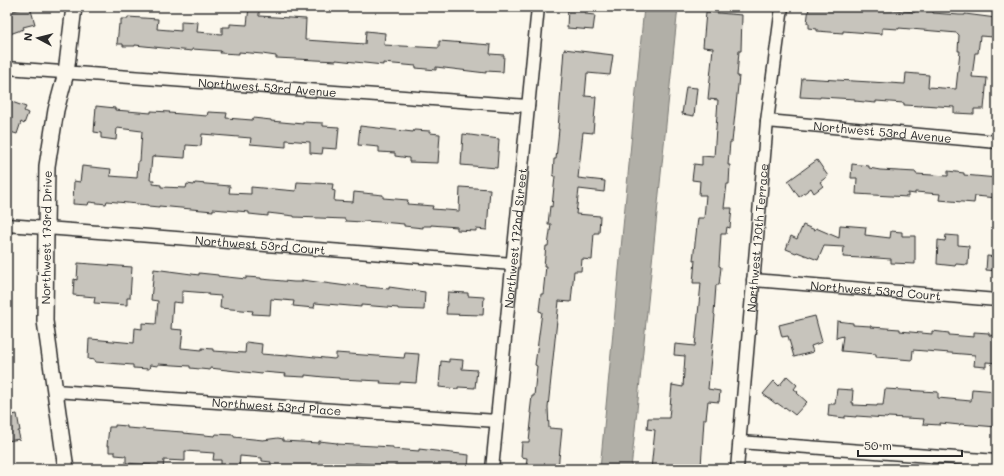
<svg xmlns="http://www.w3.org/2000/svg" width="1004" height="476" font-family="Mali,sans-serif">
  <rect width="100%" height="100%" fill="#fbf7ec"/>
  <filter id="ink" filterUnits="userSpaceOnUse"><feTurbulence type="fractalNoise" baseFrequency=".025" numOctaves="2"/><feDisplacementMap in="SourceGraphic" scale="8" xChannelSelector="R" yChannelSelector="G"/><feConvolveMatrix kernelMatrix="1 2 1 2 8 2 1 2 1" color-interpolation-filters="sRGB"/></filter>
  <g filter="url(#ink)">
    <path fill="#b1afa7" stroke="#7b7a75" d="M644 7H678L631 469H600Z"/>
    <g fill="#c7c4bc" stroke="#2b2b2b">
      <path d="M26 7H30L35 24 23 27 24 29 7 35V13Z"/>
      <path d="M249 7H259V16L306 19 305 40 365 44 366 31 385 33 384 45 439 48V41L491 45 490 54 504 55 503 72 486 71V73L436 67V70L416 68V66L383 63V65L336 60V61L276 58V56L262 54 239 52V54L220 53 221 51 192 49V51L135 45V46H123V44H117L119 24H121V19H128V17L158 19 157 29 181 31V21L198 22 197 32 222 34V27H230V24L247 25Z"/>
      <path d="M568 7H585V14L595 15 593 30 567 28Z"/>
      <path d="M809 7H875L885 8 884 9 915 12V10L933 11V13L959 15H965V14L996 18 994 37 980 36 978 53H975L972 77 987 78 984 109H974V114L954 113V107L922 105V106L904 105V103L876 101V103L865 102 855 101V99L820 97V98L800 97 802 78 905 84 906 73 929 75 928 87 956 89 960 51H958L959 35 957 33 899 28V29L882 28V34L843 31V33L817 31V29L809 28V23H807Z"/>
      <path d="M706 12 742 15 741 51H739L737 76H739L737 95 732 142H730L728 165H730L729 184H727L724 208H732L730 228 727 227 726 234H721L719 266 721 267 719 285H716L714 314 715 315 708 389 720 391 719 402 708 401 706 419H704L701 467H699V469H651L655 430 647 429 648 418H669L672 385 683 387 685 356 674 355 675 344 695 346 701 283H693L695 260H693L698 218H704L706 195H699L700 181 692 180 694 164 702 165V156L714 157 718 100 708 99 713 48 703 47Z"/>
      <path d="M564 49 613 55 610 75 587 73 585 96 596 97 593 133 583 132 578 178 605 181 604 192 579 189 576 214 600 216 599 233H594L592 260 582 259 581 271H574L571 302 559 301 548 407 549 428 562 429 558 469H545L526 467 527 458 521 457 522 442H529L532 413H530L532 396H534L537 366 535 365 542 312 539 311 541 294H543L546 266H544L546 246H548L551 224H548L550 206 552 207 555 176H553L554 159H556L559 129H558Z"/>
      <path d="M686 87 697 88 694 116 682 114Z"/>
      <path d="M9 101 26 107 24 111 28 113 24 124 21 122 17 134 7 131V109Z"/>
      <path d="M96 106 115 108V110L151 113V111L170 112 169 113 207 116 208 112 227 113 226 118 252 120 253 118 271 120V121L303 124V122L323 123V126L339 127 337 149 323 148 322 154 310 153V142L286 140V147L250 144 251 138 202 134 201 146 186 145 185 158 155 156V157H152L150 180H154L153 184 161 185V187L186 188 187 184 194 185 195 183 230 186 229 193 251 194V187L296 191 297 182 333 184 332 190 335 191 334 201 353 202 354 192 383 195V198L408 200 407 204 433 206 432 209 459 211 460 187 490 189 487 230 476 229V231L457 230V227L431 225V226H423V228L404 226V224L381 222 363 221V222L345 221V219L294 217V216L268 213V216L249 214V212L213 209V211L159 206V207L148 206V205L107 201 106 204 89 202 88 205 73 204 74 181 80 182 82 166 111 169 110 176 137 178 138 161H140L142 131 117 128 116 140 101 138V133L94 132Z"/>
      <path d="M360 126 413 132 414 130 430 131V133L440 134 438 163 409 162V158L395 156V153L379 152V147L358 145Z"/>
      <path d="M463 134 499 139 497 168 461 165Z"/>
      <path d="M817 160 828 176 820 182 823 186 814 193 811 188 799 197 788 181Z"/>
      <path d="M852 164 869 166V168L880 170 916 172V174L948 176V171L964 173V175L997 178V198L975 196 974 203 939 200 940 194 915 192V194L908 193V197L856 194 857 178H851Z"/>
      <path d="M803 225 815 230 816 228 839 238 840 225 866 227 865 235 890 238 891 231 902 232V236H915V264L891 263V259L861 257V258L843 257 844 247 824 246 818 260 797 252 796 253 786 249 791 236 797 239Z"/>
      <path d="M946 235 958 236V245L969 246 968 265 956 264 955 266 937 264 938 240 945 241Z"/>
      <path d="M987 256 997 257V271L986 270Z"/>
      <path d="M78 263 132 267 130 298H127V305L94 303 95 297 73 295 74 279 77 280Z"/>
      <path d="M154 269 199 275V273L218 275V276L246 279V277L261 278V279L294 282H302V280L347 286 348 284 366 286V287L389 289V287L425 292 424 310 398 309V308L361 305V307L315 303 314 308 293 306 294 301 271 299 270 315 252 314 253 311 220 308 221 296 208 295V293L182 291V303L173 302 171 329 183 330 181 348 202 350V348L213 349V351L245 353 246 342 262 344 261 354 287 356V354L334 359 336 358V353L404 358 405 353 419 354 416 383 400 382V384L380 383 381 381 339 379V378L324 377 305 375V377L285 376 286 374 263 372 262 374 210 368V370L190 368V366L158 364V366L150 365 149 369 133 368V365L95 362V360L88 359 89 339H91L134 343 135 328 142 329V323L156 324 158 301 151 300Z"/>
      <path d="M448 292 468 293V296L484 297 483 315 446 314Z"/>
      <path d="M815 316 822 342 811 346 813 352 794 357 788 336 782 337 779 325Z"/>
      <path d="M837 321 853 323V325L871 326V327L900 329V331L932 334V331L949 333V335L974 337V332L989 333V335L997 336V363L986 362V367L974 366 975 355 913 350 912 360 876 357V354L841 351 843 336 836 338Z"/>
      <path d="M449 359 463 360 462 369 477 370 475 388 458 387V389L439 387 441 361 449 362Z"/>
      <path d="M787 376 797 385 794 389 798 392 797 393 807 402 795 415 785 407 784 408 777 403 776 404 763 394 774 381 779 386Z"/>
      <path d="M837 389 853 390 852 403H854L853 405 877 406V405H883L885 389 938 392V398L971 401 972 389 997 391V427L960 424V425L940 423V425L923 424 924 419 888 417 887 418 856 416V417L845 416V418L828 416 829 404H835Z"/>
      <path d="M17 414 20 431H18L20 439 7 441V416Z"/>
      <path d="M115 425 127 426V428L183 432V433L215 436 216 434 234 435V437L263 440 278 438 283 439V441L319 443V441L337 443V444L393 447V449L419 451V449L469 455 468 469H417L394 466V468L383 467V465L355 463 353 469H317L270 466 271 462 262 461V458L240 456 239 468 221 467V460H213L214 453 185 451V461L164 460 163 469H151V465L126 463V456L115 455V452H109V446H107L109 427H115Z"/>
    </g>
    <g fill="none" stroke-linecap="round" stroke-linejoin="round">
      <g stroke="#2b2b2b" stroke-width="15">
        <g id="minor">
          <path id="s1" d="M7 68 528 106"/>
          <path id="s2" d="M767 121 997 142"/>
          <path id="s3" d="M7 225 513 264"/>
          <path id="s4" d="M753 280 997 300"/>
          <path id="s5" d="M55 391 497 421"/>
          <path d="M740 442 997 461"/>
          <path id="s6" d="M492 469 538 7"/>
          <path id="s7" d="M737 469 767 121 782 7"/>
        </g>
      </g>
      <g stroke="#2b2b2b" stroke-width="18">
        <g id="tertiary">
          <path id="s8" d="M66 469 45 321 46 229 47 166 56 110 66 73 74 7"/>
        </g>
      </g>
      <use href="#minor" stroke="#fbf7ec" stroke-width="12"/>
      <use href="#tertiary" stroke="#fbf7ec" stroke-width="15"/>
    </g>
  </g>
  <g text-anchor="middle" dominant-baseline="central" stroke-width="3" stroke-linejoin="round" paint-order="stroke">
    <g font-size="12" fill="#2b2b2b" stroke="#fbf7ec">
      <text stroke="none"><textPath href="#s1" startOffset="261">Northwest 53rd Avenue</textPath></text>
      <text stroke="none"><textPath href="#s2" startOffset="116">Northwest 53rd Avenue</textPath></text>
      <text stroke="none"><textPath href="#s8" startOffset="233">Northwest 173rd Drive</textPath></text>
      <text stroke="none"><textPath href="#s6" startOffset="232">Northwest 172nd Street</textPath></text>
      <text stroke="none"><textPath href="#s7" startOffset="232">Northwest 170th Terrace</textPath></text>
      <text stroke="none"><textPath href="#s3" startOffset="254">Northwest 53rd Court</textPath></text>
      <text stroke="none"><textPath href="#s4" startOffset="123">Northwest 53rd Court</textPath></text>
      <text stroke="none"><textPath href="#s5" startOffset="222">Northwest 53rd Place</textPath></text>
    </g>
  </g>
  <rect width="1004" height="476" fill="none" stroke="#fbf7ec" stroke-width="24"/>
  <rect x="12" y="12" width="980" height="452" fill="none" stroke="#2b2b2b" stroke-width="1.5" filter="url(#ink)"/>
  <g transform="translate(38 38) rotate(277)" stroke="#fbf7ec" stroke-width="3" paint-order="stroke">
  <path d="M0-3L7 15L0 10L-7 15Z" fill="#2b2b2b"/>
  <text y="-6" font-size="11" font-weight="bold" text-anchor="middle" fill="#2b2b2b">N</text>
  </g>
  <path d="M858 450v6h104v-6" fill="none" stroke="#2b2b2b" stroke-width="2"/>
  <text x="864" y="450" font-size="12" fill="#2b2b2b" stroke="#fbf7ec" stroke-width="3" paint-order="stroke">50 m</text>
</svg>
